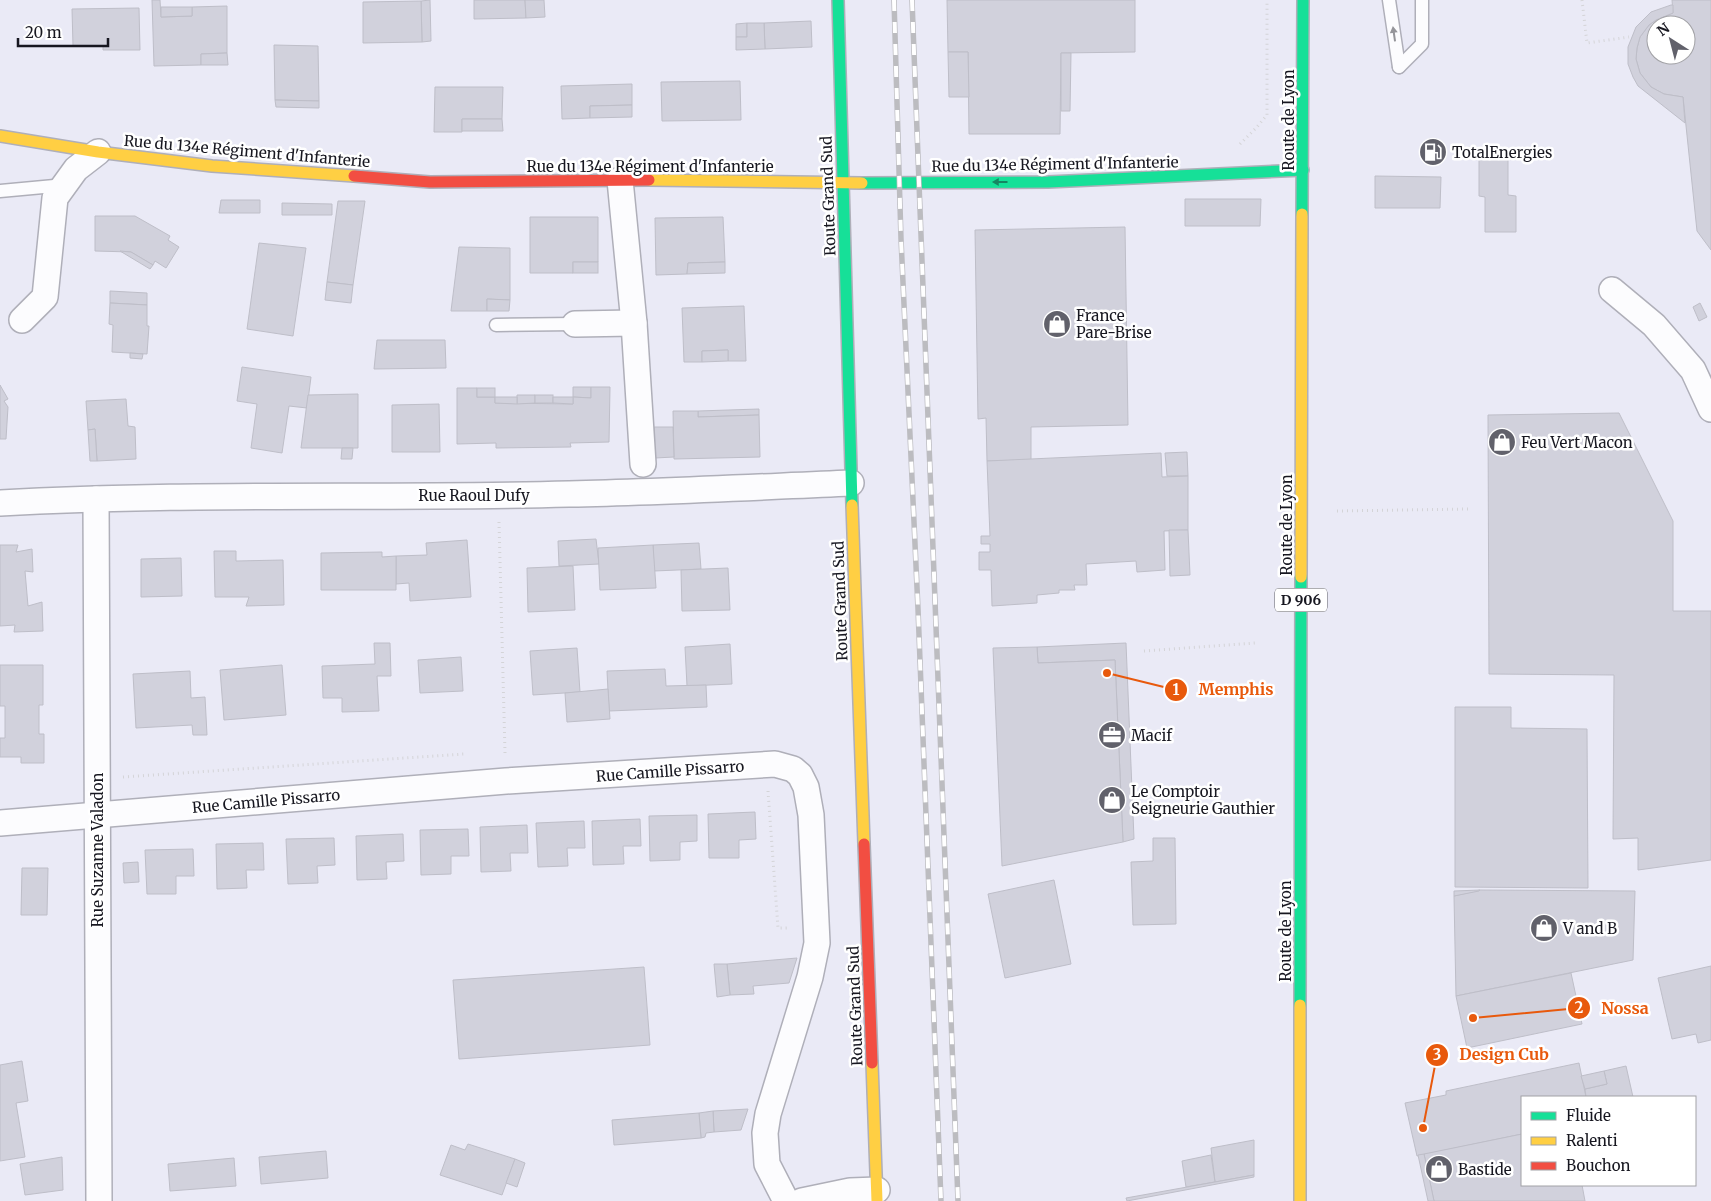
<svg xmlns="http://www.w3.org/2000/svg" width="1711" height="1201" font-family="Merriweather,serif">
  <rect width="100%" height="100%" fill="#eaeaf6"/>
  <g fill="#d1d1dc" stroke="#bebec8" fill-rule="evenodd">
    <path d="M152 0H160L161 17 192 16V7L227 6V53L201 54V65L154 66Z"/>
    <path d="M430 0 431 41 422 42 421 1Z"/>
    <path d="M474 0H525L526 18 474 19Z"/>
    <path d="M525 0H544L545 17 526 18Z"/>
    <path d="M947 0H1135V52L1061 53 1060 134H969L968 52H948Z"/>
    <path d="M1672 0H1711V250L1697 231 1683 97 1664 94 1651 87 1640 73 1636 59 1637 48 1640 37 1649 25 1656 20 1673 13ZM1656 25H1686V55H1656Z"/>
    <path d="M421 1 422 42 363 43V2Z"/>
    <path d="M1671 5H1673V13L1656 20 1649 25 1640 37 1637 48 1636 59 1640 73 1651 87 1664 94 1683 97 1685 123 1638 86 1633 77 1628 64V47L1636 27 1651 12Z"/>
    <path d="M161 7H192V16L161 17Z"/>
    <path d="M139 8 140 50H103V46H73L72 9Z"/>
    <path d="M811 21 812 47 765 49 764 23Z"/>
    <path d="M747 23V37H736V24Z"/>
    <path d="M747 23H764L765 49 736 50V37H747Z"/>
    <path d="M274 45 318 46 319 101 275 100Z"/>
    <path d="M948 52H968L969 97H949Z"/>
    <path d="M227 53 228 65H201V54Z"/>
    <path d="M1061 53H1071L1070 111H1061Z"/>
    <path d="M740 81 741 120 662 121 661 82Z"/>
    <path d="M632 84V105L590 106V118L562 119 561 86Z"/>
    <path d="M435 87H503L502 119H462V132H434Z"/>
    <path d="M275 100 319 101V108L276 107Z"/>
    <path d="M632 105V117L590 118V106Z"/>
    <path d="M462 119H502L503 131H462Z"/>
    <path d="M1479 156H1508V195L1516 196V232H1485V197L1479 196Z"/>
    <path d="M1375 176 1441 177 1440 208H1375Z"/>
    <path d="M1185 199H1261L1260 226H1185Z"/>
    <path d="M221 200H260V213H219Z"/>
    <path d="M338 201H365L353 285 327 282Z"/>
    <path d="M282 203 332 204V215H282Z"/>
    <path d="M95 216H135L170 236 168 240 179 247 166 268 155 261 153 265 131 252 95 251Z"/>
    <path d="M530 217H598V262H573V273H530Z"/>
    <path d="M723 217 725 262 688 263 687 274 656 275 655 218Z"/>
    <path d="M1125 227 1128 425 1031 427V460L987 461 986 418 978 419 975 230Z"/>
    <path d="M259 243 306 248 293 336 247 329Z"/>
    <path d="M459 247 510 248V300L487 299V311H451Z"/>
    <path d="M120 251 131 252 153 265 150 269Z"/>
    <rect x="573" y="262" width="25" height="11"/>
    <path d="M725 262V273L687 274 688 263Z"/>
    <path d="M327 282 353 285 351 303 325 300Z"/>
    <path d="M110 291 147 293V305L110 303Z"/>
    <path d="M487 299 510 300 509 311H487Z"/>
    <path d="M110 303 147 305V326H149L147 354 112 352 113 325 109 324Z"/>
    <path d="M1700 303 1707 317 1699 321 1693 307Z"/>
    <path d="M744 306 746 361H728V350L702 351V362H684L682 308Z"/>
    <path d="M377 340H445L446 368 374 369Z"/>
    <path d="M728 350V361L702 362V351Z"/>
    <path d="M130 353 143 354 142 359 130 358Z"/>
    <path d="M242 367 311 377 307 408 289 406 282 453 251 448 257 404 237 401Z"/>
    <path d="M0 385 8 399 4 401 8 407 6 439H0Z"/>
    <path d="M573 387H591V398L573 397Z"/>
    <path d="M591 387H610L609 442 570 443 571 447 496 448V443L457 444V388H477V397H495V403L573 404V397L591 398Z"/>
    <rect x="477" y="388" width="18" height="9"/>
    <path d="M358 394V448H301L308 395Z"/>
    <path d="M517 395H535V403L517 404Z"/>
    <rect x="535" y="395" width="18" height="8"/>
    <path d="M495 397H517V404L495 403Z"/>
    <path d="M553 397H573V404L553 403Z"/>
    <path d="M126 399 128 426 135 427 136 459 97 461 95 429 88 430 86 401Z"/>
    <path d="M439 404 440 452H392V405Z"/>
    <path d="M759 409V415L698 417V411Z"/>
    <path d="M673 411H698V417L759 415 760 457 674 459Z"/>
    <path d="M1619 413 1673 521V611H1711V860L1638 870V838L1613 839 1614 675 1489 674 1488 415Z"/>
    <path d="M654 427H673L674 457 655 458Z"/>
    <path d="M95 429 97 461H90L88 430Z"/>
    <path d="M342 448H353L352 459H341Z"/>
    <path d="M1187 452 1188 476H1167L1165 453Z"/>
    <path d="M1161 453 1162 477 1188 476V530L1164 531 1165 570 1137 572 1136 561 1086 564 1087 585H1074L1075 590H1059V593L1037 595V603L992 606 991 570H979V552H990V544H981V536H990L987 461Z"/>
    <path d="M1169 530H1188L1190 575 1170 576Z"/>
    <path d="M596 539 599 564 559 566 558 541Z"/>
    <path d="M467 540 471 597 410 601 409 583 396 584V556L427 555 426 543Z"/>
    <path d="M699 543 701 569 654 571 653 545Z"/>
    <path d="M0 545H18L16 552 32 549 33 572 25 571 28 606 42 602 43 631 14 632 15 625 0 626Z"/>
    <path d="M653 545 656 588 600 590 598 548Z"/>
    <path d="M214 551H236V561L283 560 284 605 246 606 249 597H215Z"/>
    <path d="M382 552V557L396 556V590H321V553Z"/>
    <path d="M181 558 182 596 141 597V559Z"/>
    <path d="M573 566 575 610 528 612 527 568Z"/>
    <path d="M728 568 730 610 682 611 681 570Z"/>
    <path d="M374 643H390L391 676H377L379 711 342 712V698H323L322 666 375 664Z"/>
    <path d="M1126 643 1134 839 1123 842 1115 660 1038 663 1037 647Z"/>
    <path d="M730 644 732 684 687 686 685 647Z"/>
    <path d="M1037 647 1038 663 1115 660 1123 842 1002 866 993 648Z"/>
    <path d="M577 648 580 692 533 695 530 651Z"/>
    <path d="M461 657 463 691 420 693 418 660Z"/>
    <path d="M0 665H43V705H39V734H44V763H21V757H0V738H5V706H0Z"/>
    <path d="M282 665 286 715 224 720 220 670Z"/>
    <path d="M665 669 666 686 706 685 707 707 609 711 607 671Z"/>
    <path d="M190 671 191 698 205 697 207 735H193L192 725 136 728 133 674Z"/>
    <path d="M608 689 610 719 567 722 565 693Z"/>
    <path d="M1455 707H1511V728L1587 729 1588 888 1455 887Z"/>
    <path d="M755 812 756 839 739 840V858H709L708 814Z"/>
    <path d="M697 815V841L680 842V860L650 861 649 816Z"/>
    <path d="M640 819 641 846H623L624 864 593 865 592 821Z"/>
    <path d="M584 821 585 848H567L568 866 538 867 536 823Z"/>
    <path d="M527 825 528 853H510L511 871 481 872 480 827Z"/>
    <path d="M468 829 469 856H451V874L421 875 420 830Z"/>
    <path d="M403 834 404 861 386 862 387 879 357 880 356 836Z"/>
    <path d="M334 838 335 865 317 866 318 883 288 884 286 839Z"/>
    <path d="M1153 838H1175L1176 924 1133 925 1131 862 1153 861Z"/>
    <path d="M263 843 264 870H246L247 888 217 889 216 844Z"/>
    <path d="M193 849 194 876H176V894H147L145 850Z"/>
    <path d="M138 862 139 882 124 883 123 863Z"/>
    <path d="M22 868H48L47 915H21Z"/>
    <path d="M1054 880 1071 964 1005 978 988 894Z"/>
    <path d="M1480 890 1635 891 1633 960 1456 996 1454 896Z"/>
    <path d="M1480 890 1479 891 1454 896V891Z"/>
    <path d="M797 958 789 983 753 986 754 994 730 995 727 964Z"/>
    <path d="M714 964H727L730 995 717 997Z"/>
    <path d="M1711 966V1040L1698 1043 1696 1034 1672 1039 1658 978Z"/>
    <path d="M644 967 650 1045 459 1059 453 980Z"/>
    <path d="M1571 973 1582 1024 1467 1048 1456 996Z"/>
    <path d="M22 1061 28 1101 16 1103 25 1157 0 1161V1065Z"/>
    <path d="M1579 1063 1586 1097H1522V1134L1417 1156 1405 1103 1446 1095V1091Z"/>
    <path d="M1626 1066 1633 1097H1586L1585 1089 1607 1084 1604 1071Z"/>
    <path d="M1604 1071 1607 1084 1585 1089 1581 1076Z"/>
    <path d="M748 1109 741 1130 714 1132 713 1111Z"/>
    <path d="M713 1111 714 1132 706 1133 705 1137 701 1138 699 1113Z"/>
    <path d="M699 1113 701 1138 614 1145 612 1120Z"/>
    <path d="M1522 1134V1185H1582L1585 1201H1434L1424 1154Z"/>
    <path d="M1254 1140V1175L1215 1182 1211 1148Z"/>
    <path d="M468 1144 515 1159 502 1195 440 1175 451 1145 465 1150Z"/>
    <path d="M326 1151 328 1178 261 1184 259 1157Z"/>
    <path d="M1424 1154 1434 1201H1428L1418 1155Z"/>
    <path d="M1211 1155 1215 1182 1186 1187 1182 1161Z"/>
    <path d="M62 1157 63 1190 25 1195 20 1164Z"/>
    <path d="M234 1158 236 1186 170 1191 168 1164Z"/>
    <path d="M515 1159 525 1163 517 1187 506 1183Z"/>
    <path d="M1254 1175V1177L1127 1201 1126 1198Z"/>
  </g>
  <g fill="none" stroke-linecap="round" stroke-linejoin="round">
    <g stroke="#afafb9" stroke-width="15">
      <g id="lane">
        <path d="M1389 0 1399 67"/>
        <path d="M1399 67 1422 44V0"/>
        <path d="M0 191 65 185"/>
        <path d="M496 325 575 324"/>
      </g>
    </g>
    <g stroke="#afafb9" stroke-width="28">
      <g id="street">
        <path d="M620 180 634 323 643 464"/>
        <path d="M1612 290 1654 325 1693 370 1711 409"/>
        <path d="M22 320 45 297 55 198 76 169 98 152"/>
        <path d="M575 324 634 323"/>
        <path d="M96 499 99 1201"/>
        <path d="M0 503C189 492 379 499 569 494 663 492 757 487 851 483"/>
        <path d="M0 823 506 781 775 764 793 769 800 775 806 787 811 815 817 943 810 977 768 1114 765 1133 767 1164 786 1201"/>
        <path d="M802 1201 850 1191 877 1190"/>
      </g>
    </g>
    <g stroke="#afafb9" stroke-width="14">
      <g id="fast">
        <path d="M838 0 852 505"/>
        <path d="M862 183 1048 182 1303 170"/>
        <path d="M1302 214 1303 0"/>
        <path d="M1300 1005 1301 577"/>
      </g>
    </g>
    <g stroke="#afafb9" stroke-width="14">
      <g id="slow">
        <path d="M0 136 98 152 212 166 354 176"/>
        <path d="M649 180 862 183"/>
        <path d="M852 505 864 844"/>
        <path d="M1301 577 1302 214"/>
        <path d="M1300 1005V1201"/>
        <path d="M872 1063 877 1201"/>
      </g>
    </g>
    <g stroke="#afafb9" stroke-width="14">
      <g id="jam">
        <path d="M354 176 430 182 649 180"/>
        <path d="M864 844 872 1063"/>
      </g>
    </g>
    <g stroke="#d4d4d7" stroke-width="3" stroke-dasharray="1 4" stroke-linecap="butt">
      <path d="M1582 0 1587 43 1629 37"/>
      <path d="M1240 144 1256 128 1267 115V0"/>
      <path d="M1337 511 1469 509"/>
      <path d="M499 522 505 753"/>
      <path d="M1144 651 1255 643"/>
      <path d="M123 777 464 754"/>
      <path d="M768 791 778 928H790"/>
    </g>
    <use href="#lane" stroke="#fcfcfe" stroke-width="12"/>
    <use href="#street" stroke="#fcfcfe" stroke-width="25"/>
    <use href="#fast" stroke="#16e098" stroke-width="11"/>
    <use href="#slow" stroke="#ffcf43" stroke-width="11"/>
    <use href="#jam" stroke="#f24e42" stroke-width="11"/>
    <g stroke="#bcbcc0" stroke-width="5.5">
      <g id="rail">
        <path d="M894 0 901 239 918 609 941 1201"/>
        <path d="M912 0 958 1201"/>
      </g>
    </g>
    <use href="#rail" stroke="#fff" stroke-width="4" stroke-dasharray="11" stroke-linecap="butt"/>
  </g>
  <defs><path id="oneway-solid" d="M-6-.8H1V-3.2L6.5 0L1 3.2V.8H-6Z" transform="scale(1.25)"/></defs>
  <use fill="#95959a" href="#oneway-solid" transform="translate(1394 34) rotate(-98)"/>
  <use fill="#168662" href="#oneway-solid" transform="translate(1000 182) rotate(180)"/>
  <defs>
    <g id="fuel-disc" transform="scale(1.4375)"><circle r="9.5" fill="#61616b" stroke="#fff"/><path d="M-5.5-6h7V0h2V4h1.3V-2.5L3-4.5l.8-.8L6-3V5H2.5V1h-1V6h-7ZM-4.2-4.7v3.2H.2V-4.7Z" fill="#fff"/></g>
    <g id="shop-disc" transform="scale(1.4375)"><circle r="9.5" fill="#61616b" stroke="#fff"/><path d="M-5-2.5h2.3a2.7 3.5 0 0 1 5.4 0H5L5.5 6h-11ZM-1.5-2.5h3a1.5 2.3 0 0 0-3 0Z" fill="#fff"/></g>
    <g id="office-disc" transform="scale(1.4375)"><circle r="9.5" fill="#61616b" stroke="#fff"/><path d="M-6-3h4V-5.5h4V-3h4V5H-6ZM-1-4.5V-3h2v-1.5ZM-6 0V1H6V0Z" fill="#fff"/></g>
  </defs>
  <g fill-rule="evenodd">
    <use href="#fuel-disc" x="1433" y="152"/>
    <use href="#shop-disc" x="1057" y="324"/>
    <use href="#shop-disc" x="1502" y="442"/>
    <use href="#office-disc" x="1112" y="735"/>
    <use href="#shop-disc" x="1112" y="800"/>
    <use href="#shop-disc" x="1544" y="928"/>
    <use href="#shop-disc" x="1439" y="1169"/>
  </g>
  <g text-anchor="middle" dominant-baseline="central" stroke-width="5" stroke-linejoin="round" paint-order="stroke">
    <rect fill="#fff" stroke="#5d5d63" stroke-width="1" x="1275" y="588.5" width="52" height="23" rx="4"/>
    <g font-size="14" font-weight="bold" fill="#171720">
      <text x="1301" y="600">D 906</text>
    </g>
    <g font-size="15" fill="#171720" stroke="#fff">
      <text transform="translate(1288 120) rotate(-90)">Route de Lyon</text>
      <text transform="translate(247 151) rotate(5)">Rue du 134e Régiment d'Infanterie</text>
      <text transform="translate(1055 164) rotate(-1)">Rue du 134e Régiment d'Infanterie</text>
      <text x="650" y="166">Rue du 134e Régiment d'Infanterie</text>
      <text transform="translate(828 196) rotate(-92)">Route Grand Sud</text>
      <text x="474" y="495">Rue Raoul Dufy</text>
      <text transform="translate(1286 525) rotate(-90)">Route de Lyon</text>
      <text transform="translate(840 601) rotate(-92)">Route Grand Sud</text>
      <text transform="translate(670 771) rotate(-4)">Rue Camille Pissarro</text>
      <text transform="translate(266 801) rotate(-5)">Rue Camille Pissarro</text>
      <text transform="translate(97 850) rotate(-90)">Rue Suzanne Valadon</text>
      <text transform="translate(1285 931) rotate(-90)">Route de Lyon</text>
      <text transform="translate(855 1006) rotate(-92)">Route Grand Sud</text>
    </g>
    <g font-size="15" fill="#171720" stroke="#fff" text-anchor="start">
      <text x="1452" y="152">TotalEnergies</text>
      <text x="1076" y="315">France<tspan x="1076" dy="17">Pare-Brise</tspan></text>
      <text x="1521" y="442">Feu Vert Macon</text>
      <text x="1131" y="735">Macif</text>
      <text x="1131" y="791">Le Comptoir<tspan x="1131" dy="17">Seigneurie Gauthier</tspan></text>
      <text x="1563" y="928">V and B</text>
      <text x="1458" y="1169">Bastide</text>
    </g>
  </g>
  <path fill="none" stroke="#e8590c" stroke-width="2" d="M1107 673L1176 690M1473 1018L1579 1008M1423 1128L1437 1055"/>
  <g fill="#e8590c" stroke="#fff" stroke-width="2">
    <circle cx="1107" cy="673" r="5"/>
    <circle cx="1473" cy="1018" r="5"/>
    <circle cx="1423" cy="1128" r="5"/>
    <circle cx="1176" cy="690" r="12"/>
    <circle cx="1579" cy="1008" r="12"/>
    <circle cx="1437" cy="1055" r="12"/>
  </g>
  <g font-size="15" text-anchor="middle" font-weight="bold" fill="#fff">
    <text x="1176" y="695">1</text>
    <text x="1579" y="1013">2</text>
    <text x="1437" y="1060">3</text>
  </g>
  <g font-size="16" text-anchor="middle" font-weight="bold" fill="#e8590c" stroke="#fff" stroke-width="5" stroke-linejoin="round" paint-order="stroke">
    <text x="1236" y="695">Memphis</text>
    <text x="1625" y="1014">Nossa</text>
    <text x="1504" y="1060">Design Cub</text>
  </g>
  <rect x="1521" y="1096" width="175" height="90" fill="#ffffff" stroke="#a2a2a6"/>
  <rect x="1531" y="1112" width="25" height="8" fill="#16e098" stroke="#a2a2a6"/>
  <text x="1566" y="1121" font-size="15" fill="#171720">Fluide</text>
  <rect x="1531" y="1137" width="25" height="8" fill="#ffcf43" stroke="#a2a2a6"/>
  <text x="1566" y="1146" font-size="15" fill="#171720">Ralenti</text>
  <rect x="1531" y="1162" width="25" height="8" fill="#f24e42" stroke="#a2a2a6"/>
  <text x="1566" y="1171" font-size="15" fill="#171720">Bouchon</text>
  <g transform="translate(1671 40) rotate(324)"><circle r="24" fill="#ffffff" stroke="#a2a2a6"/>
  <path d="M0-4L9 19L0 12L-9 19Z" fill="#61616b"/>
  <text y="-8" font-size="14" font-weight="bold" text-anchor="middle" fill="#171720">N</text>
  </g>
  <path d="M18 38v8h90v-8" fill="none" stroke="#171720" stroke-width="2.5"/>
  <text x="25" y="38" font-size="15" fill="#171720" stroke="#ffffff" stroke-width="4" paint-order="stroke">20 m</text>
</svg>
